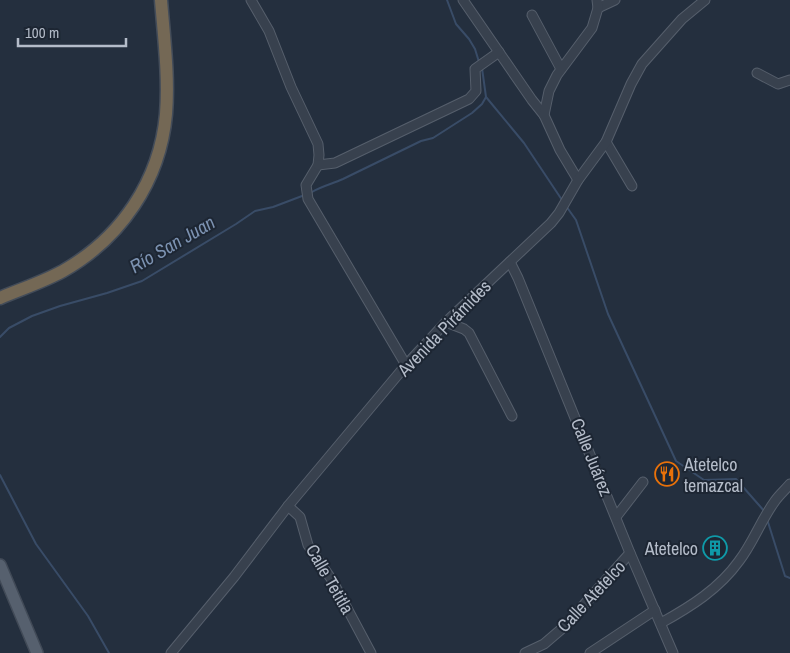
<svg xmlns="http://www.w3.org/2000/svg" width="790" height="653" font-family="'Archivo Narrow',sans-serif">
  <rect width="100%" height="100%" fill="#242f3e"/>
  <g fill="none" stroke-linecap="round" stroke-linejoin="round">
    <g stroke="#394c67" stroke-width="2">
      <path d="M447 0 456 24 469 39 475 49 479 62"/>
      <path d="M486 97 524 143 562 200"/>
      <path d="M312 192C322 186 332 184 343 179L421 141 433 138 472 113 482 104 486 97 482 68"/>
      <path d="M566 206 576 220 608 314 676 461 704 480 736 479 765 512"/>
      <path d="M0 337 9 328 32 316 60 306 107 293 142 281 236 224 255 211 273 207 302 196"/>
      <path d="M0 475 36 544 88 616 109 653"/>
      <path d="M767 519 785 576 790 578"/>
    </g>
    <g stroke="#565f6c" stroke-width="11">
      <g id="minor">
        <path d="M251 0 269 31 291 87 318 144 319 155 318 165 306 185 308 199 406 365"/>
        <path d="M463 0 532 100 544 115"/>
        <path d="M598 8 615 0"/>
        <path d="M532 15 561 69"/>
        <path d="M757 73 778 84 790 80"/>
        <path d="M606 142 632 186"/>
        <path d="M318 165 335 163 469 99 476 91 475 69 499 52"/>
        <path d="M578 180 560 150 544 115 549 91 557 75 592 28 598 8 597 0"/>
        <path d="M510 262 518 278 630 553 673 653"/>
        <path d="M446 322 464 329 469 333 512 416"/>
        <path d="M288 506 300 517 308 545 332 580 371 653"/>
        <path d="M616 517 643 482"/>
        <path d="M661 623C690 607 719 589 739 561 753 543 761 520 775 501 779 495 785 490 790 484"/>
        <path d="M171 653 234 577 288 506 406 365 446 322 551 223 559 213 578 180 606 142 631 84 642 64 682 19 705 0"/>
        <path d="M525 653 544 644 565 626 630 553"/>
        <path d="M590 653 655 610"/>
      </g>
    </g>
    <g stroke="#414a57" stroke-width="14">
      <path id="major" d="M0 565 37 653"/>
    </g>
    <g stroke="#434c59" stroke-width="15">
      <path id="highway" d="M0 298C21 289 43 282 63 271 121 238 160 181 166 114 169 77 164 38 161 0"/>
    </g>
    <use href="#minor" stroke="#38414e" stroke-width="9"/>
    <use href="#major" stroke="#56606e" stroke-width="11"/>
    <use href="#highway" stroke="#746855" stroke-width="12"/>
  </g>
  <defs>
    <g id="restaurant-ring" transform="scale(1.25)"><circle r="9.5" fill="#1d2633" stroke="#e8710a" stroke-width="1.5"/><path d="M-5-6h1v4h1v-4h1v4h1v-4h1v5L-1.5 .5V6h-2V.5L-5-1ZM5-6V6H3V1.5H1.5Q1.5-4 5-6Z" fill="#e8710a"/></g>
    <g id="building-ring" transform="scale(1.25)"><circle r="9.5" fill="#1d2633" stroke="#0f9aa8" stroke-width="1.5"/><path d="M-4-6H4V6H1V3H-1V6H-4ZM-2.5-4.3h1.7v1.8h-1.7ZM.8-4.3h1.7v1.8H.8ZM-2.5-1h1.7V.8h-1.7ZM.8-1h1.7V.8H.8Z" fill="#0f9aa8"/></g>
  </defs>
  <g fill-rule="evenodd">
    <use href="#restaurant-ring" x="667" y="474"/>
    <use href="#building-ring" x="715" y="548"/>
  </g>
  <g text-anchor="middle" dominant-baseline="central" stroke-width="4" stroke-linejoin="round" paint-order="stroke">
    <g font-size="18" fill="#b4bcc9" stroke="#1d2633">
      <text transform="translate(444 328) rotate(-46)">Avenida Pirámides</text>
      <text transform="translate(592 457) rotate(68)">Calle Juárez</text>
      <text transform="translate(330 579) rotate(60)">Calle Tetitla</text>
      <text transform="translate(591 596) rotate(-47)">Calle Atetelco</text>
    </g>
    <g font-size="18" fill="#b4bcc9" stroke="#1d2633" text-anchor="start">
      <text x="684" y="464">Atetelco<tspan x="684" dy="21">temazcal</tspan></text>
      <text x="698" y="548" text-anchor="end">Atetelco</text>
    </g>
    <g font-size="19" font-style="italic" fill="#7c92b1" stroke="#1d2633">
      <text transform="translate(172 244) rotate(-30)">Río San Juan</text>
    </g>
  </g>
  <path d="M18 38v8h108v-8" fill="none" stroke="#b4bcc9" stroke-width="2.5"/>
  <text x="25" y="38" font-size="15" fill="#b4bcc9" stroke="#1d2633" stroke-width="4" paint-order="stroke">100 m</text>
</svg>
